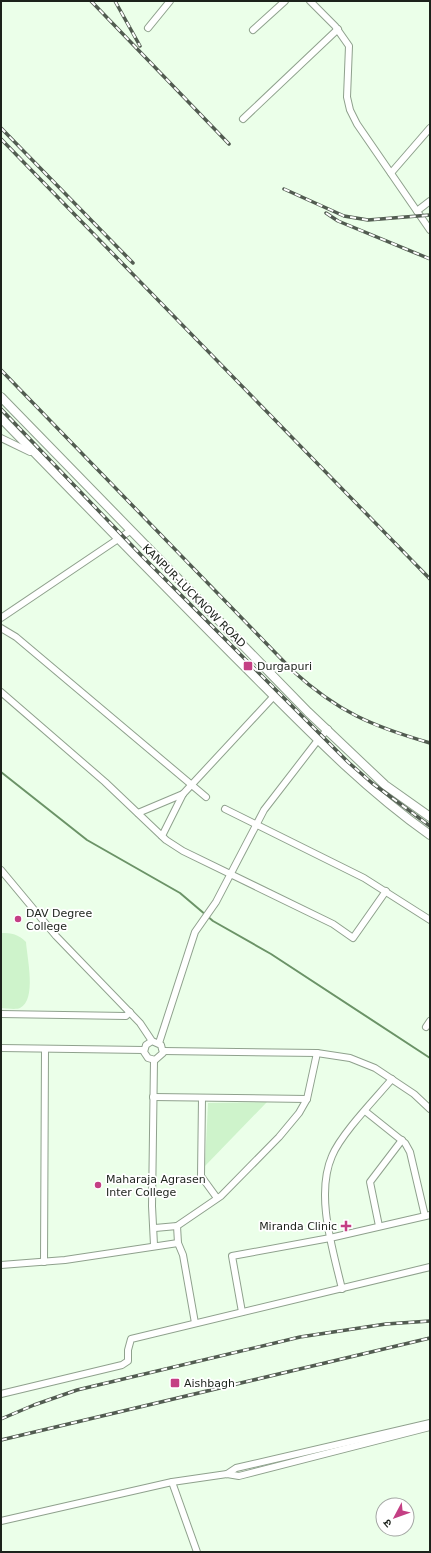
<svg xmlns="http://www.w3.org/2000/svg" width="431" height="1553" font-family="'DejaVu Sans','Noto Sans Devanagari',sans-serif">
  <rect width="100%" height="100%" fill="#ebffe9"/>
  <g fill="#cef3cb">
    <path d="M1 933C12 933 18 934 26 942 27 958 37 1000 20 1008 15 1010 6 1008 1 1008Z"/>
    <path d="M267 1102 205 1166 208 1103Z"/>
  </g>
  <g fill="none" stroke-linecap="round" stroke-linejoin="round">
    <path stroke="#6b9367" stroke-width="2" d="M1 772 87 840 180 893 213 921 271 954 430 1058"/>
    <g stroke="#8fa18d" stroke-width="8">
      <g id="minor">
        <path d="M310 1 335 26 349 46 347 97 350 110 357 124 430 230"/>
        <path d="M148 28 170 1"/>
        <path d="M253 30 285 1"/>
        <path d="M243 119 338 29"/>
        <path d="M391 173 430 128"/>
        <path d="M417 211 430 201"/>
        <path d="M1 438 30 452 33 450"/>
        <path d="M1 618 130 531"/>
        <path d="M1 628 16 637 206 797"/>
        <path d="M1 692 105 782 166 840 183 851 333 924 353 938 386 891"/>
        <path d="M225 809 364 878 430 920"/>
        <path d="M138 813 183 794"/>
        <path d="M162 836 183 794 274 696"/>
        <path d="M1 870 56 936 140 1023 152 1041 161 1045 163 1053 155 1060 148 1058 144 1052 146 1045 152 1041"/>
        <path d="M1 1014 126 1016 130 1012"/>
        <path d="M426 1027 430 1021"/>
        <path d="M159 1043 195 932 216 902 264 810 318 740 328 729"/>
        <path d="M1 1048 144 1050"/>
        <path d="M163 1051 317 1053 350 1058 375 1068 414 1094 430 1109"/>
        <path d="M154 1060 152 1206 154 1245"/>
        <path d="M153 1097 307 1099"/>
        <path d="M202 1098 201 1176 217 1198"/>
        <path d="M365 1111 405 1143 410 1152 425 1216"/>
        <path d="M177 1226 178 1243 183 1255 195 1323"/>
        <path d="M379 1226 370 1182 402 1140"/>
        <path d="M155 1228 177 1226 221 1196 279 1137 299 1113 307 1099 317 1053"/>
        <path d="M44 1262 45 1049"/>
        <path d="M1 1265 65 1260 178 1243"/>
        <path d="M342 1289C333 1250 315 1195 332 1156 341 1134 375 1099 392 1079"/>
        <path d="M242 1312 232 1256 330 1238 430 1215"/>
        <path d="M1 1394 122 1365 128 1361V1350L131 1339 430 1267"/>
        <path d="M227 1474 236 1468 430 1423"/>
        <path d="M172 1482 197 1552"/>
        <path d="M1 1521 172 1482 227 1474 239 1476 430 1427"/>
      </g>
    </g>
    <g stroke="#8fa18d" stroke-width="10">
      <g id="major">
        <path d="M1 397 308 712 385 785 430 817"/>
        <path d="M1 418C82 501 162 584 244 666 304 726 361 786 430 835"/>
      </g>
    </g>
    <use href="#minor" stroke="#fff" stroke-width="6"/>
    <use href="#major" stroke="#fff" stroke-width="8"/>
    <g stroke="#525c51" stroke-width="3.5">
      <g id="rail">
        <path d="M91 1 229 144"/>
        <path d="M115 1 140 46"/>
        <path d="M1 128 133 263"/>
        <path d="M1 139 430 579"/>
        <path d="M284 189 344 216 368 220 430 215"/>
        <path d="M326 213 338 221 430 259"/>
        <path d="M1 370 293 671C338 712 372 726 430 743"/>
        <path d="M1 409 142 556 348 762 372 783 430 826"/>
        <path d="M1 1419 34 1405 77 1390 300 1337 386 1324 430 1321"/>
        <path d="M1 1440 430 1338"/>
      </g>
    </g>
    <use href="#rail" stroke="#fff" stroke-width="2" stroke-dasharray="6" stroke-linecap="butt"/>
  </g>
  <g fill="#c43f84" stroke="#fff" stroke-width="1.5">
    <rect x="243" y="661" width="10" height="10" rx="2"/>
    <circle cx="18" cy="919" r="4"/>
    <circle cx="98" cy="1185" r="4"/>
    <path d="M344 1220h4v4h4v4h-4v4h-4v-4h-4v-4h4z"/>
    <rect x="170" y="1378" width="10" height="10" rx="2"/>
  </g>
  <g text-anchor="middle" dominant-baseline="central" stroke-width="3.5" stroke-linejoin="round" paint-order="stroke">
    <g font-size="11" fill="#1c221b" stroke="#fff">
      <text transform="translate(194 596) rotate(45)">KANPUR-LUCKNOW ROAD</text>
    </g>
    <g font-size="11" fill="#1c221b" stroke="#fff" text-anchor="start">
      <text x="257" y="666">Durgapuri</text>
      <text x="26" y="913">DAV Degree<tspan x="26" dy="13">College</tspan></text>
      <text x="106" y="1179">Maharaja Agrasen<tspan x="106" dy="13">Inter College</tspan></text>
      <text x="337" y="1226" text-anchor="end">Miranda Clinic</text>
      <text x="184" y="1383">Aishbagh</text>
    </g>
  </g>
  <rect width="431" height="1553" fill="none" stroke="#1c221b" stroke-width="4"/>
  <g transform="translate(395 1517) rotate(229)"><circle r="19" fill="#ffffff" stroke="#a4a7a4"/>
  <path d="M0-3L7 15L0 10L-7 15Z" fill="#c43f84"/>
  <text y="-6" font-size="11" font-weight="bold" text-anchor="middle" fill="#1c221b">उ</text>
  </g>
</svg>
